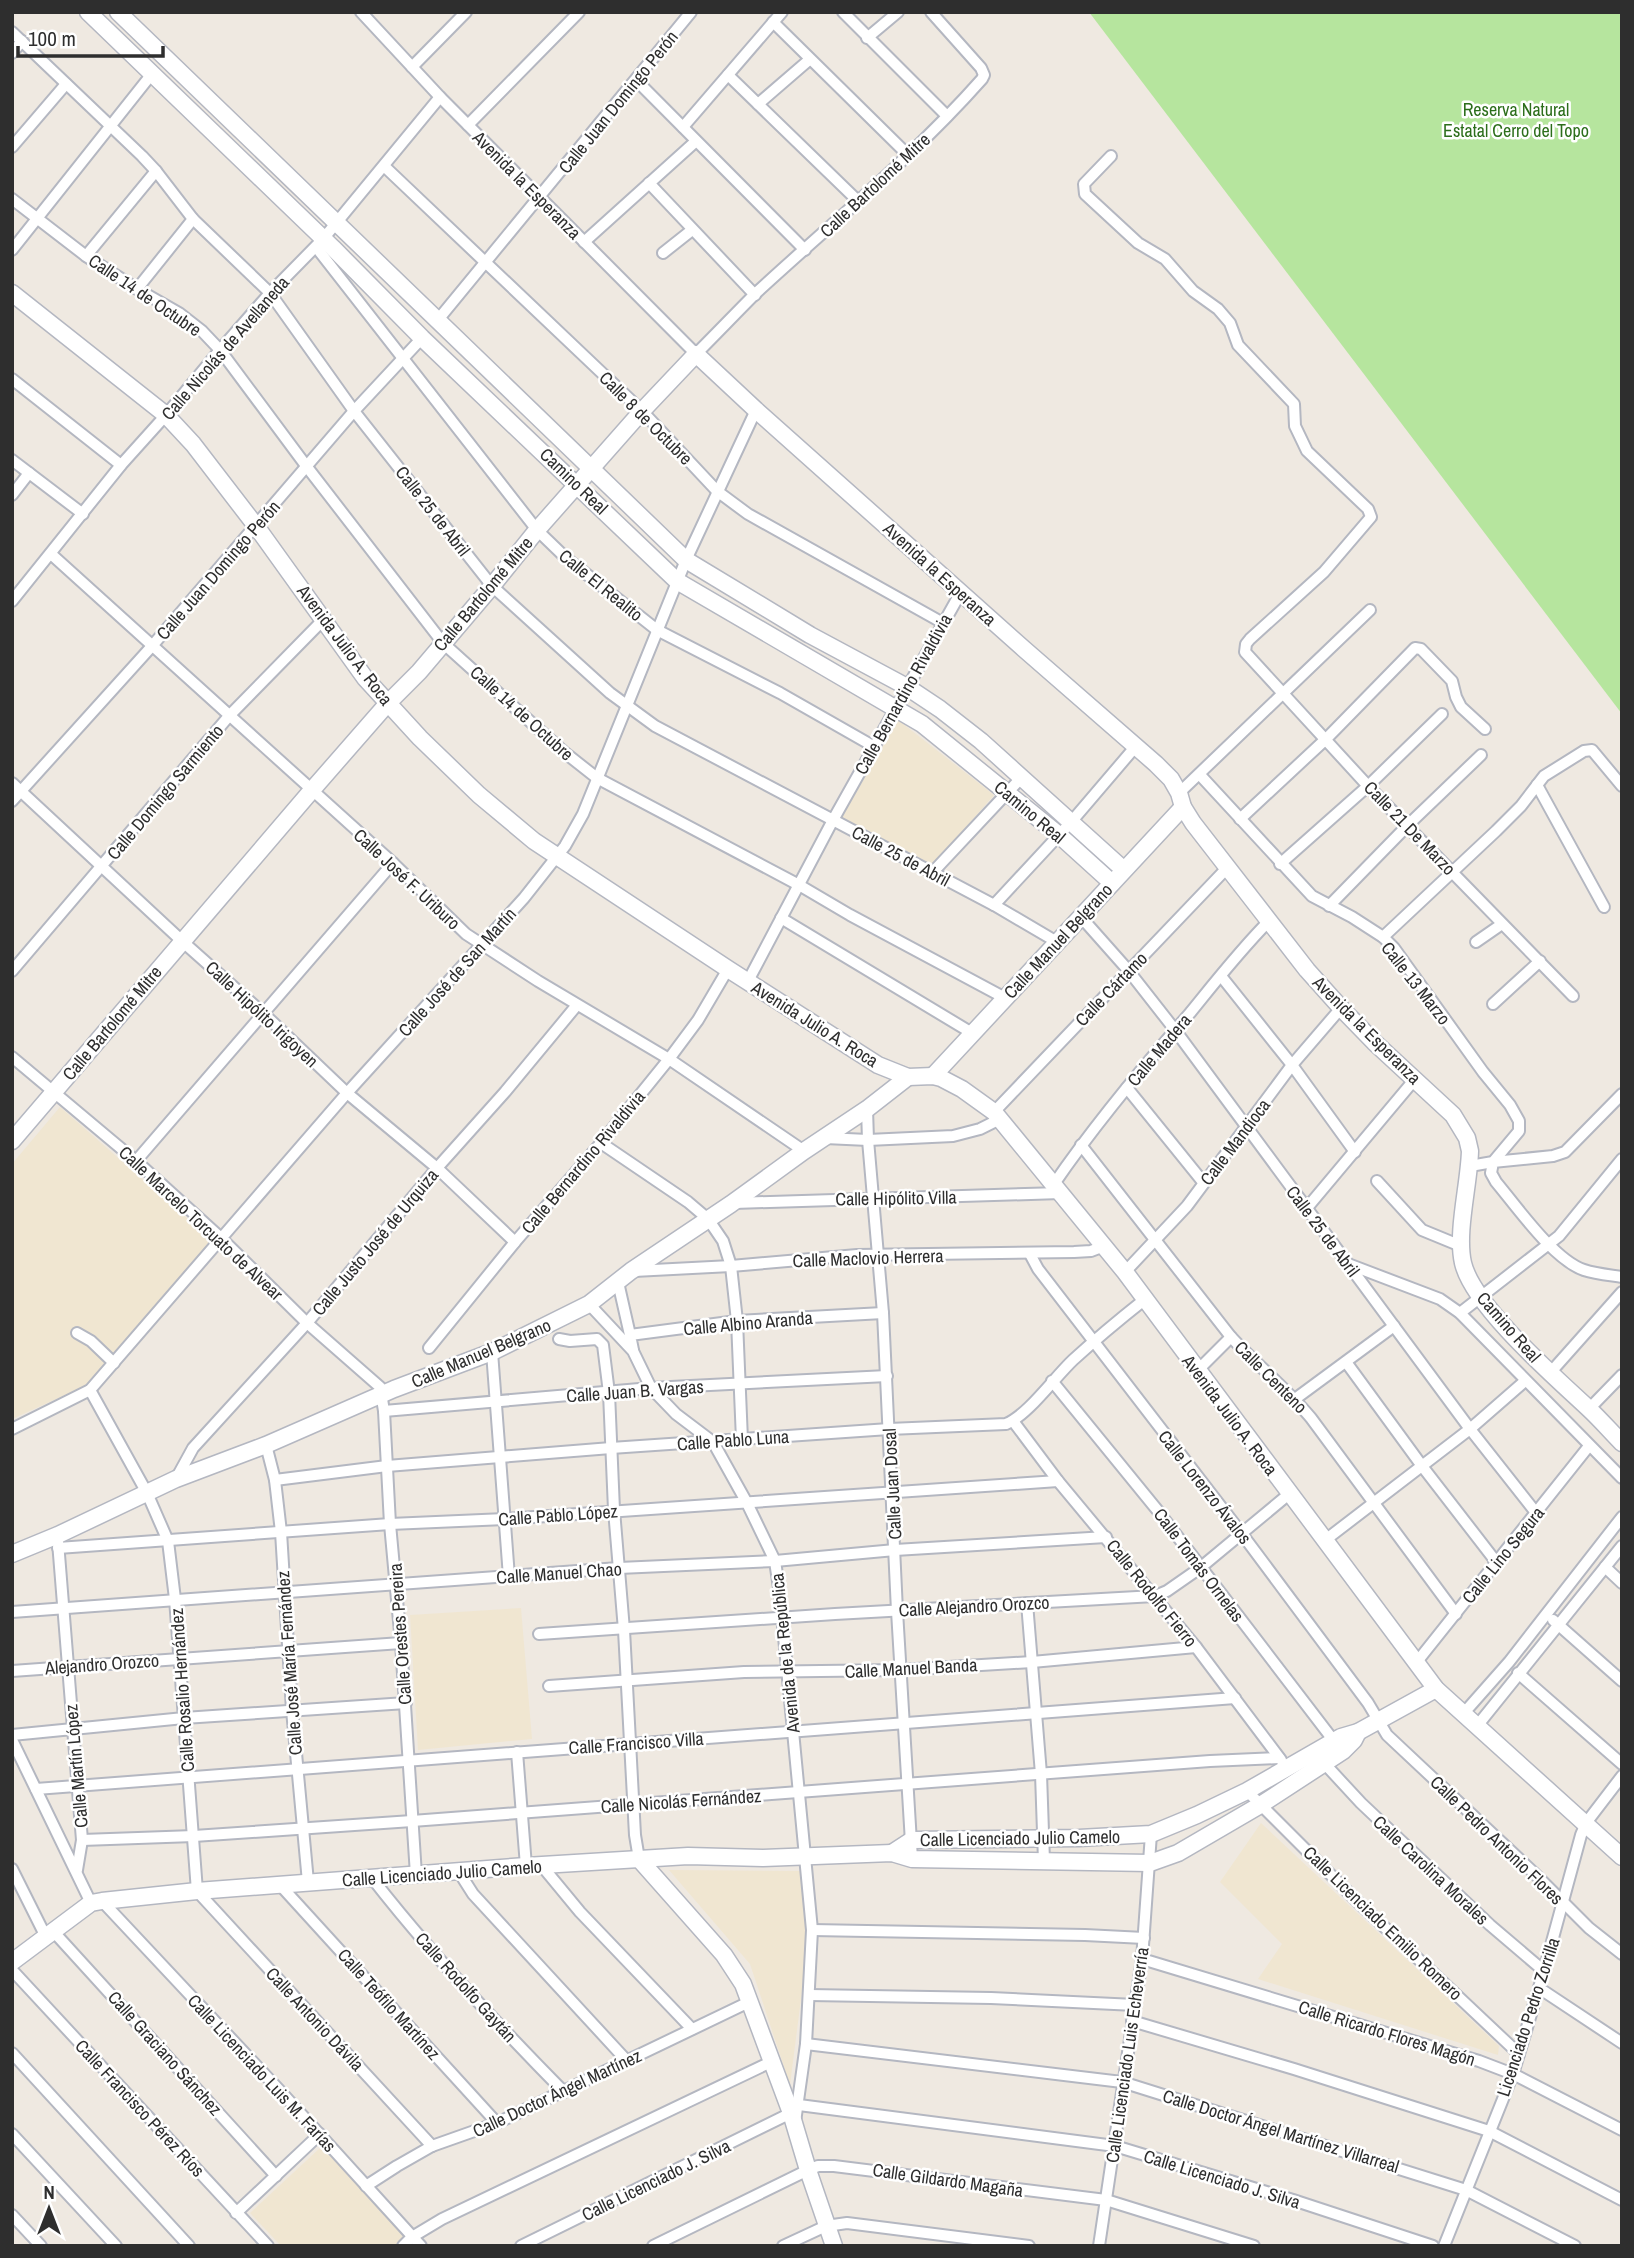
<svg xmlns="http://www.w3.org/2000/svg" width="1634" height="2258" font-family="'Archivo Narrow',sans-serif">
  <rect width="100%" height="100%" fill="#efe9e1"/>
  <g fill="#f0e6d1">
    <path d="M898 720 994 795 933 865 842 817Z"/>
    <path d="M60 1107 213 1241 85 1386 12 1419V1164Z"/>
    <path d="M521 1608 532 1739 418 1750 410 1615Z"/>
    <path d="M1261 1823 1499 2046 1498 2055 1258 1979 1282 1944 1220 1882Z"/>
    <path d="M669 1870 802 1871 809 1936 790 2085 750 1964Z"/>
    <path d="M321 2147 406 2235 394 2246H281L250 2213Z"/>
  </g>
  <path fill="#b6e59e" d="M1089 12H1622V714Z"/>
  <g fill="none" stroke-linecap="round" stroke-linejoin="round">
    <g stroke="#b4b7c1" stroke-width="14">
      <g id="street">
        <path d="M361 12 440 97 696 354C716 334 736 313 756 293 832 223 913 157 982 79L984 75 981 68 931 12"/>
        <path d="M843 12 947 116"/>
        <path d="M773 22 908 155"/>
        <path d="M12 32 142 156 156 171 193 219 270 293 354 411 492 586 610 693 655 726 994 905 1057 942"/>
        <path d="M867 38 898 12"/>
        <path d="M12 53 22 41"/>
        <path d="M412 67 466 12"/>
        <path d="M728 75 859 202"/>
        <path d="M636 80 805 250"/>
        <path d="M758 104 809 60"/>
        <path d="M468 125 579 12"/>
        <path d="M683 127 782 12"/>
        <path d="M12 147 66 84"/>
        <path d="M1111 156 1084 184 1085 194 1138 243 1165 259 1193 291 1218 309 1230 323 1238 345 1294 404 1295 426 1307 451 1368 509 1371 517 1324 572 1250 639 1246 644 1245 652 1368 786 1573 996"/>
        <path d="M384 166 642 411 717 491 748 514 943 623"/>
        <path d="M649 183 755 295"/>
        <path d="M12 199 86 256 137 289 179 313 202 331 220 350 307 467 443 643 564 752 597 778 799 885 850 915 1005 998"/>
        <path d="M584 242 695 142"/>
        <path d="M316 247 537 530 566 558 657 630 780 693 873 746"/>
        <path d="M12 250 151 75"/>
        <path d="M663 253 692 230"/>
        <path d="M86 256 156 171"/>
        <path d="M137 289 193 219"/>
        <path d="M437 321 691 12"/>
        <path d="M12 379 121 465"/>
        <path d="M12 460 83 514"/>
        <path d="M12 495 29 473"/>
        <path d="M51 554 393 863 466 934 538 981 669 1059 804 1151"/>
        <path d="M12 601 121 465 166 415 220 350 270 293 323 239 440 97"/>
        <path d="M1200 775 1312 896 1352 917 1383 937 1394 948 1483 1072 1510 1105 1519 1121V1131L1493 1162 1470 1166"/>
        <path d="M12 783 182 941 264 1014 347 1093 437 1168 515 1242"/>
        <path d="M1537 785 1604 907"/>
        <path d="M1179 793 1370 610"/>
        <path d="M12 801 152 646 354 411 422 338"/>
        <path d="M1240 819 1326 739 1415 648 1421 649 1452 681 1456 697 1461 707 1485 729"/>
        <path d="M1280 864 1368 786 1442 714"/>
        <path d="M932 873 1022 777"/>
        <path d="M994 905 1072 821 1136 746"/>
        <path d="M1329 906 1408 825 1481 755"/>
        <path d="M1081 917 1128 970 1175 1030 1470 1429 1537 1514"/>
        <path d="M781 918 972 1033"/>
        <path d="M1383 937 1496 831 1521 806 1544 776 1584 751 1592 750 1622 786"/>
        <path d="M1476 942 1502 924"/>
        <path d="M12 971 229 716 324 619"/>
        <path d="M1221 976 1292 1065 1355 1152"/>
        <path d="M748 981 833 820 961 592"/>
        <path d="M1493 1004 1540 961"/>
        <path d="M12 1057 136 1161 222 1239 307 1323 380 1387 384 1411 390 1524 401 1643 416 1875"/>
        <path d="M1127 1088 1203 1182"/>
        <path d="M1622 1094 1565 1152 1553 1156 1493 1162 1491 1173 1496 1182C1517 1207 1554 1260 1584 1270 1596 1274 1609 1275 1622 1277"/>
        <path d="M867 1109 868 1140 883 1313 897 1611 912 1859"/>
        <path d="M994 1112 1228 867"/>
        <path d="M825 1138 868 1140 953 1136 980 1129 1000 1119"/>
        <path d="M601 1143 688 1202 708 1219 723 1241 731 1266 737 1321 742 1440"/>
        <path d="M1081 1145 1231 1337C1257 1365 1287 1389 1311 1418L1456 1614"/>
        <path d="M136 1161 393 863"/>
        <path d="M1377 1181 1422 1230 1461 1246"/>
        <path d="M1054 1184C1095 1124 1142 1068 1190 1013 1216 981 1241 949 1270 920"/>
        <path d="M734 1203 1061 1193"/>
        <path d="M1306 1209 1415 1079"/>
        <path d="M1030 1254 1038 1269 1242 1534 1368 1703 1387 1735 1533 1872 1589 1928 1622 1954"/>
        <path d="M1348 1264 1440 1299 1460 1313 1622 1478"/>
        <path d="M634 1271 731 1266 857 1255 1074 1252 1091 1251 1104 1246"/>
        <path d="M1125 1272 1187 1206 1292 1065 1341 1008"/>
        <path d="M618 1282 630 1335"/>
        <path d="M589 1304 633 1351 651 1388 676 1414 713 1442 747 1503 775 1561 780 1595 812 1930 806 2044 795 2122"/>
        <path d="M1460 1313 1559 1236 1622 1159"/>
        <path d="M77 1333 91 1341 114 1363"/>
        <path d="M559 1339 570 1341 597 1339 603 1345 609 1393 614 1510 624 1630 635 1835 639 1859"/>
        <path d="M429 1348 515 1242 601 1143 669 1059 698 1020 728 969"/>
        <path d="M633 1350 630 1335 737 1321 883 1313"/>
        <path d="M492 1352 509 1577"/>
        <path d="M1346 1362 1422 1466 1497 1563"/>
        <path d="M1197 1371 1231 1337"/>
        <path d="M1550 1373 1622 1292"/>
        <path d="M1052 1381 1158 1511 1337 1745"/>
        <path d="M90 1390 147 1493 168 1541 175 1599 197 1891 432 2146"/>
        <path d="M1295 1399 1394 1326"/>
        <path d="M1589 1409 1622 1375"/>
        <path d="M384 1411 651 1388 887 1376"/>
        <path d="M1013 1421 1058 1481 1196 1647 1281 1760"/>
        <path d="M12 1429 90 1390 347 1093 524 898 565 846 583 814 686 560 756 410"/>
        <path d="M266 1445 275 1480 281 1532 292 1710 308 1882"/>
        <path d="M176 1479 193 1448 307 1323 437 1168 505 1092 577 1005"/>
        <path d="M275 1480 387 1466 611 1448 889 1429 1006 1424C1028 1415 1054 1378 1073 1360 1096 1339 1120 1319 1144 1300"/>
        <path d="M1324 1541 1470 1429 1525 1381"/>
        <path d="M58 1542 82 1840 77 1870"/>
        <path d="M58 1548 390 1524 505 1519 1058 1481"/>
        <path d="M1605 1567 1622 1583"/>
        <path d="M1027 1603 1041 1774 1044 1861"/>
        <path d="M12 1612 619 1568 775 1561 895 1550 1106 1537"/>
        <path d="M1553 1620 1622 1681"/>
        <path d="M539 1634 835 1614 1155 1596 1167 1591 1200 1568 1289 1494"/>
        <path d="M1416 1663 1589 1446"/>
        <path d="M12 1671 401 1643"/>
        <path d="M1518 1673 1622 1764"/>
        <path d="M549 1686 744 1672 900 1670 1032 1662 1196 1647"/>
        <path d="M1463 1714 1509 1662 1622 1517"/>
        <path d="M1477 1726 1622 1546"/>
        <path d="M12 1735 184 1718 406 1703"/>
        <path d="M12 1740 91 1903"/>
        <path d="M517 1752 526 1866"/>
        <path d="M1324 1763 1361 1803 1490 1925 1544 1971"/>
        <path d="M36 1789 1235 1698"/>
        <path d="M1247 1791 1361 1905 1519 2054"/>
        <path d="M82 1840 194 1836 412 1821 1210 1761 1279 1758"/>
        <path d="M542 1866 580 1912 692 2029"/>
        <path d="M12 1869 46 1937"/>
        <path d="M459 1872 473 1894 627 2061"/>
        <path d="M372 1878C431 1954 497 2024 564 2092"/>
        <path d="M281 1886 497 2123"/>
        <path d="M102 1901 282 2093 421 2246"/>
        <path d="M812 1930 1085 1935 1144 1938"/>
        <path d="M53 1931 276 2176"/>
        <path d="M1142 1959 1479 2061 1513 2074 1622 2130"/>
        <path d="M12 1970 268 2246"/>
        <path d="M1539 1988 1622 2043"/>
        <path d="M809 1995 991 1998 1135 2005"/>
        <path d="M1132 2021 1294 2069 1489 2131 1622 2200"/>
        <path d="M806 2044 1122 2082 1466 2190 1575 2246"/>
        <path d="M12 2053 189 2246"/>
        <path d="M799 2105 1115 2146 1293 2200 1433 2246"/>
        <path d="M12 2134 116 2246"/>
        <path d="M366 2186 397 2166 432 2146 497 2123 749 2002"/>
        <path d="M236 2213 320 2134"/>
        <path d="M12 2215 41 2246"/>
        <path d="M403 2246 412 2237 442 2219 771 2062"/>
        <path d="M521 2246 791 2113"/>
        <path d="M653 2246 808 2170 818 2166H834L1106 2200 1254 2246"/>
        <path d="M783 2246 826 2226 847 2223 1029 2246"/>
        <path d="M1099 2246 1142 1959 1151 1834"/>
        <path d="M1444 2246 1513 2074 1544 1971 1581 1835 1586 1823 1622 1776"/>
      </g>
    </g>
    <g stroke="#b4b7c1" stroke-width="19">
      <g id="secondary">
        <path d="M88 12 333 248 422 338 677 581 922 724 1059 835 1112 883"/>
        <path d="M118 12 686 560 810 635 907 687 940 709 981 741 1124 870"/>
        <path d="M12 293 166 415 193 444 256 526 365 678 420 738 479 795 534 841 728 969 878 1065 908 1077 933 1076 941 1078 962 1089 994 1112 1125 1272 1436 1689 1622 1857"/>
        <path d="M933 1076 1183 807"/>
        <path d="M12 1141 312 790 388 703 419 672 492 586 537 530 642 411 696 354 756 410 1024 649 1156 764 1171 779 1179 793 1183 807 1193 823 1307 970 1341 1008 1374 1042 1453 1115 1467 1138 1470 1151C1469 1185 1456 1232 1463 1263 1473 1306 1555 1377 1588 1408 1600 1419 1611 1432 1622 1443"/>
        <path d="M12 1554 58 1535 176 1479 266 1445 394 1389 492 1352 589 1304 631 1271 731 1204 804 1151 867 1109 908 1077"/>
        <path d="M892 1853 912 1840 1079 1838 1151 1834 1197 1815 1247 1791 1341 1737 1358 1732 1436 1689"/>
        <path d="M639 1859 724 1955 743 1984 791 2113 808 2170 834 2246"/>
        <path d="M12 1962 91 1903 102 1901 197 1891 526 1866 688 1856 763 1858 892 1853 912 1859 1150 1863 1178 1853 1262 1804 1343 1751 1354 1740 1358 1732"/>
      </g>
    </g>
    <use href="#street" stroke="#fff" stroke-width="10"/>
    <use href="#secondary" stroke="#fff" stroke-width="16"/>
  </g>
  <g text-anchor="middle" dominant-baseline="central" stroke-width="5" stroke-linejoin="round" paint-order="stroke">
    <g font-size="18" fill="#2e2e2e" stroke="#fff">
      <text transform="translate(618 102) rotate(-51)">Calle Juan Domingo Perón</text>
      <text transform="translate(527 185) rotate(45)">Avenida la Esperanza</text>
      <text transform="translate(875 185) rotate(-43)">Calle Bartolomé Mitre</text>
      <text transform="translate(145 295) rotate(34)">Calle 14 de Octubre</text>
      <text transform="translate(225 348) rotate(-49)">Calle Nicolás de Avellaneda</text>
      <text transform="translate(646 418) rotate(45)">Calle 8 de Octubre</text>
      <text transform="translate(574 481) rotate(44)">Camino Real</text>
      <text transform="translate(433 511) rotate(52)">Calle 25 de Abril</text>
      <text transform="translate(218 570) rotate(-49)">Calle Juan Domingo Perón</text>
      <text transform="translate(940 574) rotate(42)">Avenida la Esperanza</text>
      <text transform="translate(601 585) rotate(39)">Calle El Realito</text>
      <text transform="translate(483 594) rotate(-50)">Calle Bartolomé Mitre</text>
      <text transform="translate(345 645) rotate(53)">Avenida Julio A. Roca</text>
      <text transform="translate(903 694) rotate(-61)">Calle Bernardino Rivaldivia</text>
      <text transform="translate(522 713) rotate(42)">Calle 14 de Octubre</text>
      <text transform="translate(165 792) rotate(-50)">Calle Domingo Sarmiento</text>
      <text transform="translate(1030 812) rotate(40)">Camino Real</text>
      <text transform="translate(1410 828) rotate(46)">Calle 21 De Marzo</text>
      <text transform="translate(901 856) rotate(28)">Calle 25 de Abril</text>
      <text transform="translate(407 879) rotate(43)">Calle José F. Uriburo</text>
      <text transform="translate(1058 941) rotate(-47)">Calle Manuel Belgrano</text>
      <text transform="translate(457 972) rotate(-48)">Calle José de San Martín</text>
      <text transform="translate(1416 983) rotate(52)">Calle 13 Marzo</text>
      <text transform="translate(1111 989) rotate(-46)">Calle Cártamo</text>
      <text transform="translate(262 1014) rotate(43)">Calle Hipólito Irigoyen</text>
      <text transform="translate(112 1023) rotate(-50)">Calle Bartolomé Mitre</text>
      <text transform="translate(815 1024) rotate(32)">Avenida Julio A. Roca</text>
      <text transform="translate(1367 1030) rotate(45)">Avenida la Esperanza</text>
      <text transform="translate(1159 1050) rotate(-50)">Calle Madera</text>
      <text transform="translate(1235 1142) rotate(-53)">Calle Mandioca</text>
      <text transform="translate(583 1162) rotate(-50)">Calle Bernardino Rivaldivia</text>
      <text transform="translate(896 1198) rotate(-1)">Calle Hipólito Villa</text>
      <text transform="translate(201 1223) rotate(43)">Calle Marcelo Torcuato de Alvear</text>
      <text transform="translate(1323 1231) rotate(53)">Calle 25 de Abril</text>
      <text transform="translate(375 1242) rotate(-50)">Calle Justo José de Urquiza</text>
      <text transform="translate(868 1258) rotate(-2)">Calle Maclovio Herrera</text>
      <text transform="translate(748 1323) rotate(-5)">Calle Albino Aranda</text>
      <text transform="translate(1509 1327) rotate(49)">Camino Real</text>
      <text transform="translate(481 1353) rotate(-23)">Calle Manuel Belgrano</text>
      <text transform="translate(1271 1377) rotate(45)">Calle Centeno</text>
      <text transform="translate(635 1391) rotate(-4)">Calle Juan B. Vargas</text>
      <text transform="translate(1230 1415) rotate(53)">Avenida Julio A. Roca</text>
      <text transform="translate(733 1440) rotate(-4)">Calle Pablo Luna</text>
      <text transform="translate(892 1484) rotate(-93)">Calle Juan Dosal</text>
      <text transform="translate(1205 1487) rotate(52)">Calle Lorenzo Ávalos</text>
      <text transform="translate(558 1515) rotate(-4)">Calle Pablo López</text>
      <text transform="translate(1503 1555) rotate(-51)">Calle Lino Segura</text>
      <text transform="translate(1199 1565) rotate(53)">Calle Tomás Ornelas</text>
      <text transform="translate(559 1573) rotate(-4)">Calle Manuel Chao</text>
      <text transform="translate(1152 1593) rotate(51)">Calle Rodolfo Fierro</text>
      <text transform="translate(974 1606) rotate(-3)">Calle Alejandro Orozco</text>
      <text transform="translate(400 1634) rotate(-94)">Calle Orestes Pereira</text>
      <text transform="translate(785 1653) rotate(-96)">Avenida de la República</text>
      <text transform="translate(289 1663) rotate(-94)">Calle José María Fernández</text>
      <text transform="translate(102 1664) rotate(-4)">Alejandro Orozco</text>
      <text transform="translate(911 1668) rotate(-3)">Calle Manuel Banda</text>
      <text transform="translate(182 1690) rotate(-94)">Calle Rosalio Hernández</text>
      <text transform="translate(636 1743) rotate(-4)">Calle Francisco Villa</text>
      <text transform="translate(76 1766) rotate(-95)">Calle Martín López</text>
      <text transform="translate(681 1801) rotate(-4)">Calle Nicolás Fernández</text>
      <text transform="translate(1020 1838) rotate(-1)">Calle Licenciado Julio Camelo</text>
      <text transform="translate(1497 1840) rotate(44)">Calle Pedro Antonio Flores</text>
      <text transform="translate(1431 1870) rotate(43)">Calle Carolina Morales</text>
      <text transform="translate(442 1873) rotate(-4)">Calle Licenciado Julio Camelo</text>
      <text transform="translate(1383 1923) rotate(44)">Calle Licenciado Emilio Romero</text>
      <text transform="translate(466 1987) rotate(48)">Calle Rodolfo Gaytán</text>
      <text transform="translate(389 2004) rotate(48)">Calle Teófilo Martínez</text>
      <text transform="translate(1528 2017) rotate(-72)">Licenciado Pedro Zorrilla</text>
      <text transform="translate(315 2019) rotate(47)">Calle Antonio Dávila</text>
      <text transform="translate(1387 2033) rotate(17)">Calle Ricardo Flores Magón</text>
      <text transform="translate(165 2053) rotate(48)">Calle Graciano Sánchez</text>
      <text transform="translate(1127 2055) rotate(-82)">Calle Licenciado Luis Echeverría</text>
      <text transform="translate(262 2073) rotate(47)">Calle Licenciado Luis M. Farías</text>
      <text transform="translate(557 2093) rotate(-25)">Calle Doctor Ángel Martínez</text>
      <text transform="translate(140 2108) rotate(47)">Calle Francisco Pérez Ríos</text>
      <text transform="translate(1281 2131) rotate(17)">Calle Doctor Ángel Martínez Villarreal</text>
      <text transform="translate(1222 2179) rotate(17)">Calle Licenciado J. Silva</text>
      <text transform="translate(656 2180) rotate(-26)">Calle Licenciado J. Silva</text>
      <text transform="translate(948 2180) rotate(8)">Calle Gildardo Magaña</text>
    </g>
    <g font-size="18" fill="#2c6e1b" stroke="#fff">
      <text x="1516" y="109">Reserva Natural<tspan x="1516" dy="21">Estatal Cerro del Topo</tspan></text>
    </g>
  </g>
  <rect width="1634" height="2258" fill="none" stroke="#2e2e2e" stroke-width="28"/>
  <g transform="translate(49 2209)" stroke="#ffffff" stroke-width="5" paint-order="stroke">
  <path d="M0-5L12 26L0 18L-12 26Z" fill="#2e2e2e"/>
  <text y="-10" font-size="19" font-weight="bold" text-anchor="middle" fill="#2e2e2e">N</text>
  </g>
  <path d="M18 46v10h145v-10" fill="none" stroke="#2e2e2e" stroke-width="3.5"/>
  <text x="28" y="46" font-size="21" fill="#2e2e2e" stroke="#ffffff" stroke-width="5" paint-order="stroke">100 m</text>
</svg>
